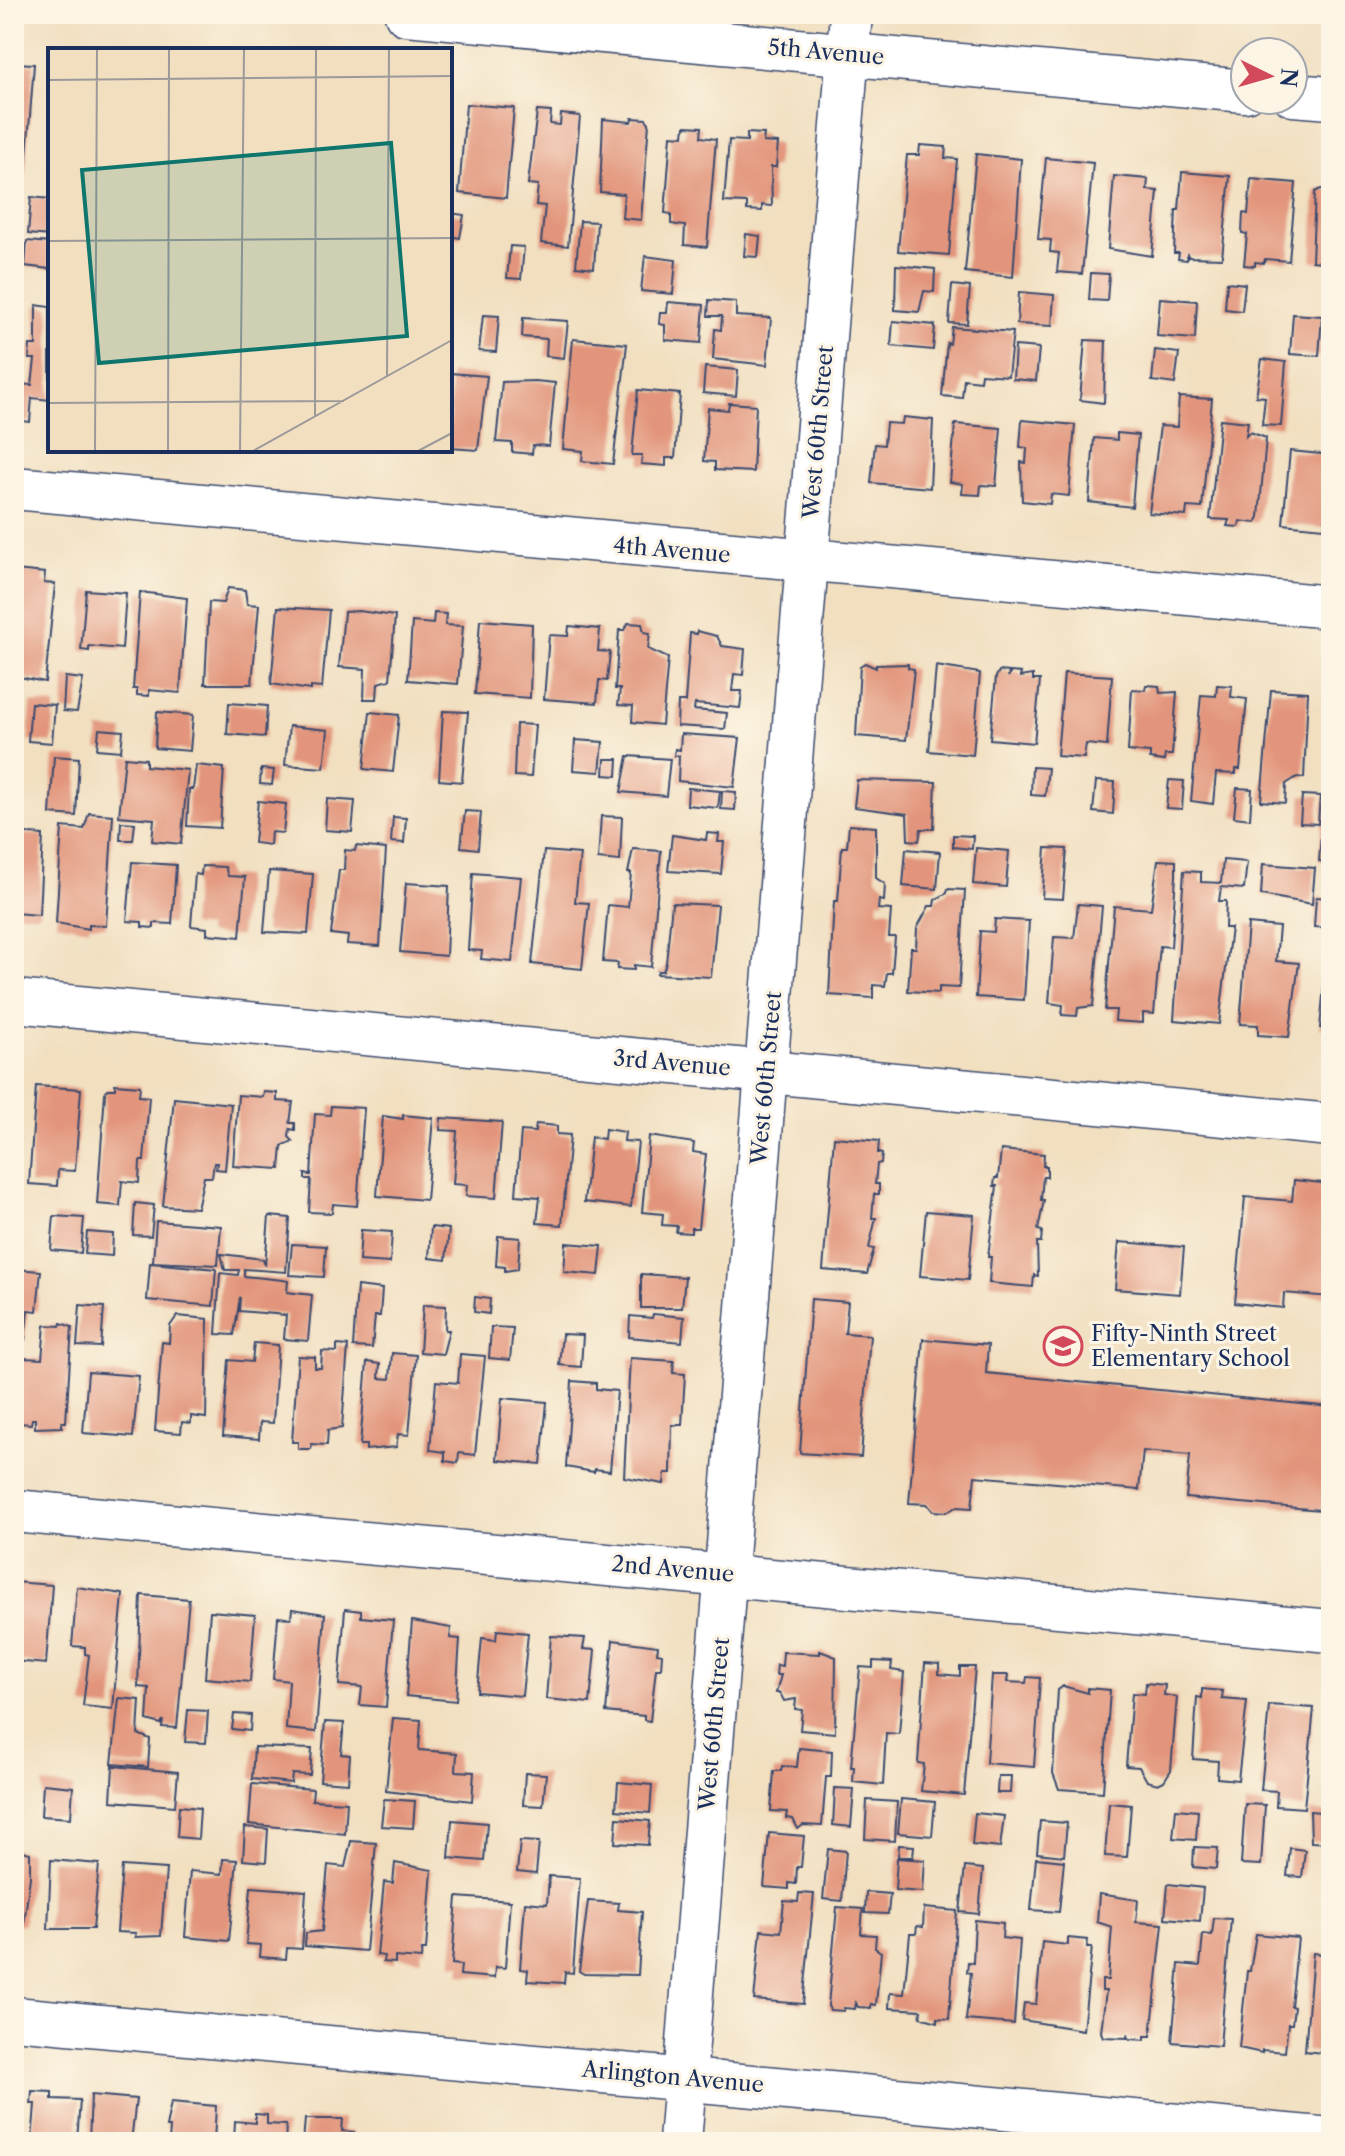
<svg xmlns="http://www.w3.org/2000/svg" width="1345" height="2156" font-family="'Libre Caslon Text',serif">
  <rect width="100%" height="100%" fill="#fcf5e5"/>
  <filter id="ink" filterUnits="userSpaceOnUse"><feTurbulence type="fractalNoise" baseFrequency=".0125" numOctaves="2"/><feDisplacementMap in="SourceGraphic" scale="16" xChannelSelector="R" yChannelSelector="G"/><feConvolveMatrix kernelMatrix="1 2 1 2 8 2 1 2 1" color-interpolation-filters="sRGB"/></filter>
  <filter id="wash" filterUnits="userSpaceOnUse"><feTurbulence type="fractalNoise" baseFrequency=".006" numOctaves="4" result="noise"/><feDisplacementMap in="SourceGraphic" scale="32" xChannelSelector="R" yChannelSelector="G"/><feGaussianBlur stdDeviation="1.8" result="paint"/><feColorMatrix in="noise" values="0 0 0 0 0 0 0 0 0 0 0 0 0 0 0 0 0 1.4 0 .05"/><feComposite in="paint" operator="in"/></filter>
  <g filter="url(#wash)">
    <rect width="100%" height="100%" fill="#f1dfc0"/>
    <g id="blocks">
      <g fill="#e2957b">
        <path d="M1287 14H1310V20L1287 18Z"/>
        <path d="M14 63 34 64 25 180 14 179Z"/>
        <path d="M466 104 514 108 506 198 459 193Z"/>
        <path d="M537 111 551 112 550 124 560 125 561 114 580 116 568 246 541 243 545 206 536 205 538 185 528 184Z"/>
        <path d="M632 118 646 119 649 123 641 220 622 218 624 194 600 192 603 119 631 122Z"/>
        <path d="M685 126 702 127 701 137 716 139 707 247 684 245 685 226 671 224V214L665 213 671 135 684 136Z"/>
        <path d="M747 133 764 134 763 142 778 143 776 167H771L772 206 762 205V211L747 210V203L724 202 729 140 747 141Z"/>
        <path d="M920 145 946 147 945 158 957 159 949 255 898 251 907 155H919Z"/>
        <path d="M976 154 1021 159 1013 277 965 272Z"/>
        <path d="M1046 158 1093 163 1082 274 1057 272 1059 253 1050 252 1051 240 1038 239Z"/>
        <path d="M1182 172 1230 176 1222 258 1189 257 1187 254V260L1178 259 1179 253H1174L1176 210H1179Z"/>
        <path d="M1114 176 1148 179 1147 190 1158 191 1152 256 1108 249Z"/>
        <path d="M1251 179 1296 183 1289 261 1265 259 1264 263 1255 262V266L1244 265 1247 234 1242 233 1243 213 1248 214Z"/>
        <path d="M1321 189 1331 190V263L1312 261 1315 192Z"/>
        <path d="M31 197 50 199V236L28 234Z"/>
        <path d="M450 213 464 215 460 238 450 236Z"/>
        <path d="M580 221 597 222 594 268 576 266Z"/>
        <path d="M746 234 760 236 758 257 744 256Z"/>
        <path d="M27 241 50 243V269L25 266Z"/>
        <path d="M510 246 524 247 521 279 507 278Z"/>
        <path d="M645 256 676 260 673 294 641 291Z"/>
        <path d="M896 265 935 269 934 292 924 291 919 312 895 310Z"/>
        <path d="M1091 273 1109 274 1107 301 1089 300Z"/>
        <path d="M1227 282 1245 284 1242 311 1225 309Z"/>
        <path d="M952 285 970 287 967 324 949 323Z"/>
        <path d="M1019 292 1054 295 1052 326 1017 324Z"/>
        <path d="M1160 298 1197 301 1195 339 1157 336Z"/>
        <path d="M709 300 736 302V316L771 318 767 365 713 359 715 329 721 330 722 316H708Z"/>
        <path d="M668 302 704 305 701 343 665 340V325L659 324 660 313H667Z"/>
        <path d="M36 305 50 307V400L32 398 30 422 14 420 15 384 32 385 35 359H29L30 345H36Z"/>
        <path d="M1293 314 1322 316 1319 356 1290 354Z"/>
        <path d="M483 315 499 316 496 352 479 351Z"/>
        <path d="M523 318 568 321 564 358 546 356 547 339 522 337Z"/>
        <path d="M893 321 935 325 933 350 891 346Z"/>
        <path d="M952 327 1013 332 1008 376 981 374 980 381 964 379 962 398 942 396 947 343 950 344Z"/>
        <path d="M573 339 627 344 613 464 582 461 583 451 563 449Z"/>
        <path d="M1085 340 1106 341 1104 403 1080 400Z"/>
        <path d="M1015 346 1039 348 1036 381 1013 379Z"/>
        <path d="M1155 350 1179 353 1175 384 1152 381Z"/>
        <path d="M1262 359 1286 362 1281 426 1262 425 1265 397 1256 396Z"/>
        <path d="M705 367 738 370 736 396 703 393Z"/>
        <path d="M450 373 487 376 478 450 450 448Z"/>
        <path d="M535 381 555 383 549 446 533 445 532 454 512 452V443L496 442 502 382Z"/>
        <path d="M638 390 680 394 675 458H666V466L641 464 642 455H632Z"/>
        <path d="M1179 397 1212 399 1202 508 1187 507 1186 516 1149 513 1160 426 1177 427Z"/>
        <path d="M729 403 756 405 753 472 715 470V462L704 461 708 408 728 410Z"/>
        <path d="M903 417 933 420 930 488 871 483 875 444 884 445 886 423 902 424Z"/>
        <path d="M1220 419 1248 422 1246 436 1250 432 1266 438 1259 517 1256 523 1240 521 1239 527 1227 526 1229 520 1210 519Z"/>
        <path d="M1022 420 1075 425 1069 496 1051 494 1050 504 1022 501 1021 462 1026 463 1027 448 1020 447Z"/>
        <path d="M955 424 1001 428 996 486 981 485 980 495 962 494 963 484 950 482Z"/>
        <path d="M1117 433 1138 435 1132 507 1089 502 1094 438 1117 440Z"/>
        <path d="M1290 451 1331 455V489L1324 528 1283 524Z"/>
        <path d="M15 570 45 573 44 583 55 584 45 682 14 676Z"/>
        <path d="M228 588 245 590 247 604 259 605 252 684H205L209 602 223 603Z"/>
        <path d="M86 590 126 593 122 649 89 646V651L81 650Z"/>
        <path d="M140 592 187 598 180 693 149 690V696L137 695V689H133Z"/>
        <path d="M278 607 329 610 322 688 311 687V690L271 684Z"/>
        <path d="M359 611 395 616 390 680 378 683 377 699H364L365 669 339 667 344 612Z"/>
        <path d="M434 613 446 614 445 625 463 626 458 684 408 680 412 622 433 624Z"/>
        <path d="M480 620 532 624 530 698 475 694Z"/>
        <path d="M628 623 642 624 644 632 650 633 648 649 668 658 662 725 632 722 633 706 618 705 620 689H615L619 630H625Z"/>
        <path d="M569 626 600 629 598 651 610 652 607 681 599 680 597 703 544 699 549 635 568 636Z"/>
        <path d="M697 631 717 636 722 646 745 649 743 675 734 674 732 691H742L740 708 695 704 694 710 727 713 725 729 677 726 678 702H685L690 633 697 634Z"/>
        <path d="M865 663 876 668V665L908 664V668L914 669 906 740 856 736 860 666Z"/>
        <path d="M936 666 980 673 973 755 929 751Z"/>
        <path d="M999 671 1009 672 1008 677 1011 672 1021 673 1020 677 1033 675V680H1040L1034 743 990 739 996 677Z"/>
        <path d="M1064 673 1112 676 1107 746 1086 744 1084 758 1057 756Z"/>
        <path d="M65 677 83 679 77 712 63 711Z"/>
        <path d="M1146 685 1159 686 1160 693 1177 692 1172 755H1165L1164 761 1150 759V753L1128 751 1132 689 1145 690Z"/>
        <path d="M1217 685 1232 686 1231 697 1247 699 1240 769H1236V774L1216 773 1213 804 1191 801 1201 695 1216 696Z"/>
        <path d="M1271 690 1308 692 1304 778 1297 777 1286 784 1285 803 1261 801Z"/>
        <path d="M31 703 55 705 52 743 28 741Z"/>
        <path d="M229 703 267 706 265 737 227 734Z"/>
        <path d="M443 711 468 712 462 782 439 780Z"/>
        <path d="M157 712 193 715 190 751 155 748Z"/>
        <path d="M370 712 399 715 393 772 364 769Z"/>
        <path d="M516 724 535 725 531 777 514 776Z"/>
        <path d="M289 726 328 730 324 768 285 765Z"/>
        <path d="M99 729 123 731 121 751 97 749Z"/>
        <path d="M681 734 740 738 734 787 678 781 679 756H674L675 749 680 750Z"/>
        <path d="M575 740 603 742 600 772 573 770Z"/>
        <path d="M54 756 79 758 76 816 50 814Z"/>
        <path d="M628 756 670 759 666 796 621 792Z"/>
        <path d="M125 757 146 759V766L188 770 181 844 152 841 154 819 119 816Z"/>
        <path d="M605 759H618L617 776 604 775Z"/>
        <path d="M196 765 224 768 220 828 187 826 189 789H193Z"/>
        <path d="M1032 767 1048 768 1045 796 1031 795Z"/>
        <path d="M261 769 274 770 272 785 260 784Z"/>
        <path d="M857 780 936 782 934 829H921L919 841 908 840 907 814 854 807Z"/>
        <path d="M1169 780 1184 781 1182 809 1166 808Z"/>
        <path d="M1096 781 1115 782 1113 814 1093 812Z"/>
        <path d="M688 788 720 791 718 808 687 805Z"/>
        <path d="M1237 788 1252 789 1250 819 1234 817Z"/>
        <path d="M722 791 736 792 735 810 721 809Z"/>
        <path d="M1302 795 1320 796 1318 824 1300 823Z"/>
        <path d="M1324 796 1331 797V862L1319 861Z"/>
        <path d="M327 799 355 801 352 832 325 830Z"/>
        <path d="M258 801 286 804 283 833 271 832 270 845 254 843Z"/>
        <path d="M465 811 481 812 478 849 461 847Z"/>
        <path d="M89 813 113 815 106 926 89 925V929L56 923 62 827 84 829Z"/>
        <path d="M601 816 622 817 620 861 598 859Z"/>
        <path d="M393 817 406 818 404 843 391 842Z"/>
        <path d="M121 822 135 823 133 840H120Z"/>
        <path d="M849 825 876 827V878L885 884 884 901 879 900 878 909 891 910 889 937H895L892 973H887L885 986 873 985V998L829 995 834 901H838L842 847H847Z"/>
        <path d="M14 833 43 835 39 915 14 913Z"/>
        <path d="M707 833 719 834 718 842H724L721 874 668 871 672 835 706 840Z"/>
        <path d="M953 835 973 836 972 849 953 847Z"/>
        <path d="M356 846 386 849 380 946 347 944 348 936 331 934 339 870H344L345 850 355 851Z"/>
        <path d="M976 848 1009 851 1006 887 973 884Z"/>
        <path d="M1046 848 1067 849 1063 899 1042 898Z"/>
        <path d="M633 849 661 851 651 967 634 965V970L617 969 618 963 603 962 608 905 628 907 631 873H628Z"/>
        <path d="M906 849 940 852 937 889 903 886Z"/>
        <path d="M544 851 580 854 575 902 589 903 582 969 532 964Z"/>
        <path d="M1158 860 1176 861V876L1171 947 1160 946 1154 1014 1143 1013V1023L1115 1021 1116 1010H1105L1114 906 1151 909Z"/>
        <path d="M1223 860 1247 862 1244 889 1221 887 1219 901H1226L1225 928H1231L1219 1024 1174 1020 1184 871 1201 872V882L1221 883Z"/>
        <path d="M132 862 176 865 172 924 154 923V928L142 927V922L127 921Z"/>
        <path d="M1263 864 1315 868 1312 904 1261 895Z"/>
        <path d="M202 866 225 867 228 876 245 877 240 937 207 934V928L191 926 195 874 201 875Z"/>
        <path d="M269 871 313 874 308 934 264 932Z"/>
        <path d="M473 873 521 877 512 962 481 959 482 951 468 950Z"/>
        <path d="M406 883 449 886 446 956 400 952Z"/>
        <path d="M948 889 965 890 959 988 939 987V993L908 991 911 948H916L917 928 929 906H934L935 900 947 893Z"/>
        <path d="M1316 897 1331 898V928L1314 927Z"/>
        <path d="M672 903 718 905 711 977 657 974 658 971H663L666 963Z"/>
        <path d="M1078 904 1102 906 1093 1006 1078 1008 1077 1016 1062 1015 1063 1005 1049 1003 1054 937 1074 938Z"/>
        <path d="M995 919 1029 921 1024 1000 976 997 980 931 994 932Z"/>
        <path d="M1248 924 1279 927 1276 961 1299 963 1289 1037 1258 1035V1025L1240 1024Z"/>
        <path d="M1326 964H1331V1029L1320 1028Z"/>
        <path d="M115 1084 140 1086 139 1096 149 1097 144 1161H140L139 1183 122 1181 120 1206 97 1204 105 1093 107 1089H115Z"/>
        <path d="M36 1086 81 1089 75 1171 58 1170 57 1186 29 1184Z"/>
        <path d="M264 1092 277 1093V1101L293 1102 290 1123H295V1130L290 1129 289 1137 293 1141 282 1146 280 1169 233 1166 238 1095 263 1097Z"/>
        <path d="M174 1098 231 1104 225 1170 216 1169 217 1163H214L212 1177H204L197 1208 163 1206Z"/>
        <path d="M331 1106 364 1108 357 1206 333 1204 332 1213 309 1212 311 1179H305V1174L311 1175 315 1114 330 1115Z"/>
        <path d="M403 1115 433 1118 426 1200 377 1196 383 1116 403 1119Z"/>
        <path d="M441 1118 502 1122 496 1198 466 1196 467 1185 453 1184 457 1131 440 1130Z"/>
        <path d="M536 1124 557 1126V1134L570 1135 562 1225 537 1223 540 1197 516 1195 521 1131 535 1132Z"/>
        <path d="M605 1129 625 1132 624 1141 638 1142 631 1207 584 1202 591 1137 604 1139Z"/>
        <path d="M649 1136 694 1143 693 1152 706 1154 698 1228H691V1233L676 1232 677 1226 662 1225 663 1214 642 1212Z"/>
        <path d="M834 1137 879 1141 878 1153 882 1154 881 1163 877 1164 875 1184H879V1194H874L872 1218H876L869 1248 874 1249 867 1274 823 1270Z"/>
        <path d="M1001 1150 1044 1154 1043 1166H1047V1177H1043L1041 1200H1044L1038 1230 1042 1231 1041 1242H1037L1038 1276 1034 1275 1033 1287 989 1283 991 1257H988L997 1186H994L995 1178H998Z"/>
        <path d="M1294 1180 1331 1184V1297L1284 1293 1283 1308 1235 1303 1245 1197 1292 1201Z"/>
        <path d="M135 1203 154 1205 151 1236 133 1235Z"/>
        <path d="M926 1211 974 1215 968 1280 920 1276Z"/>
        <path d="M54 1216 84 1218 81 1253 51 1250Z"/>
        <path d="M269 1216 290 1218 286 1272 244 1269V1276L283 1280 288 1281 287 1292 312 1295 308 1341 284 1339 286 1315 239 1311 240 1297 234 1335 216 1334 220 1273 238 1275 239 1270H225L221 1254 263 1259 265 1266Z"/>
        <path d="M156 1221 221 1226 218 1265 153 1262Z"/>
        <path d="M431 1227 449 1229 446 1260 429 1258Z"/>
        <path d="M361 1230 392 1232 390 1263 359 1261Z"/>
        <path d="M87 1232 113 1234 112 1256 85 1254Z"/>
        <path d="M498 1236 520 1238 518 1269 505 1271V1267L496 1266Z"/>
        <path d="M1119 1242 1184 1247 1180 1294 1115 1289Z"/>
        <path d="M566 1243 602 1246 599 1275 564 1272Z"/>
        <path d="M292 1244 326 1246 324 1277 289 1275Z"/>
        <path d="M150 1263 216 1269 213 1306 147 1300Z"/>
        <path d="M14 1269 41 1271 37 1311 28 1310 25 1340 14 1339Z"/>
        <path d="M641 1274 685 1277 682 1308H641Z"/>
        <path d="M357 1286 382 1289 380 1316H375L372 1348 353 1347Z"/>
        <path d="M475 1297 490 1299 489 1314 474 1312Z"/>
        <path d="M811 1299 848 1302 845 1333 870 1335 861 1457 800 1453Z"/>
        <path d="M80 1305 104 1307 101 1347 77 1346Z"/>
        <path d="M423 1305 446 1306 445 1330H449L443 1354 420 1352Z"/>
        <path d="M653 1314 684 1317 682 1342 629 1337 630 1316 652 1318Z"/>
        <path d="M177 1316 208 1319 206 1418 191 1416V1423L182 1422 181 1433 155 1431 162 1342 169 1343 170 1326Z"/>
        <path d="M61 1323 72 1327 66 1422H62V1427L35 1428V1419H32L31 1424 19 1423V1419L15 1418 19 1366 23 1358 42 1359 45 1325 60 1326Z"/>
        <path d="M491 1327 513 1328 510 1360 489 1358Z"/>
        <path d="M562 1334 583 1335 581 1367 559 1365Z"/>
        <path d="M923 1339 988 1345 986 1373 1331 1407V1511L1186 1498 1190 1455 1143 1451 1139 1490 975 1476 972 1508 956 1507 947 1512 933 1511 927 1504 909 1503Z"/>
        <path d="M254 1343 278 1345 273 1423 260 1422 259 1439 223 1436 229 1360 252 1362Z"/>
        <path d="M337 1345 348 1346 342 1428 328 1430 327 1445 311 1444V1449H298V1442H292L298 1356 315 1357V1368H321L322 1351 337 1352Z"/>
        <path d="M392 1353 416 1355 409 1435 398 1434 396 1447 366 1450V1445H360L367 1362 380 1364 379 1378 390 1379Z"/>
        <path d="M460 1354 485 1356 475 1455 459 1453 458 1463 445 1461V1452L430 1450 436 1381 458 1383Z"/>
        <path d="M630 1358 674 1361 673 1373 685 1374 682 1425H672L671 1473H665L664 1484 624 1477Z"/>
        <path d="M88 1372 139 1376 133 1437 83 1433Z"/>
        <path d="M572 1381 596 1383V1389L617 1391 610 1471 595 1469 594 1472 566 1467Z"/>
        <path d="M502 1398 547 1402 541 1464 497 1460Z"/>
        <path d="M14 1582 52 1585 46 1664 14 1661Z"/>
        <path d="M77 1587 123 1594 113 1709 83 1706 89 1655 85 1654V1647L72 1646Z"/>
        <path d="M141 1595 189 1599 177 1728 162 1727 163 1720 161 1724 147 1720 149 1688 138 1687Z"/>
        <path d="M292 1609 325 1614 316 1732 286 1729 289 1681 273 1679 278 1617 291 1618Z"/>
        <path d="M345 1609 361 1611V1617L393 1620 386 1707 360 1705 362 1687 339 1685Z"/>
        <path d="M210 1611 255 1615 250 1682 205 1678Z"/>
        <path d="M412 1621 451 1628 450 1638 460 1639 456 1701 406 1696Z"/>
        <path d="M497 1630 528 1633 522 1696 477 1692 482 1638 496 1640Z"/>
        <path d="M551 1636 585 1638 583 1649 595 1650 590 1703 546 1699Z"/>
        <path d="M613 1640 658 1646 657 1653 662 1654 661 1669H656L650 1721 644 1720V1716L606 1712Z"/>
        <path d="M820 1651 836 1657 835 1733 800 1730 802 1710 795 1709 796 1699 784 1701 780 1693H776L781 1675H776L777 1665 782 1666 783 1652 820 1654Z"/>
        <path d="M873 1661 892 1662 891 1670 904 1672 899 1734 886 1733 883 1785 853 1782 854 1767H851L860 1667 873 1668Z"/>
        <path d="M925 1663 939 1664V1674L960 1676V1667H975L964 1795 921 1791 924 1764 918 1763Z"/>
        <path d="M992 1675H1008L1007 1682 1026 1683 1027 1677 1040 1678 1034 1767 986 1763Z"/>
        <path d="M1146 1683 1165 1685 1164 1695 1177 1697 1171 1770 1164 1781 1158 1784 1147 1781 1139 1767 1126 1766 1132 1693 1145 1694Z"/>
        <path d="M1063 1686 1088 1693V1688L1110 1690 1103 1792 1059 1789 1053 1773 1058 1690Z"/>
        <path d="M1202 1689 1223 1691 1222 1699 1247 1701 1238 1780 1217 1778 1218 1761 1193 1759 1197 1697 1202 1698Z"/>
        <path d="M119 1698 140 1700 138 1734 150 1739 148 1767 112 1764Z"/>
        <path d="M1269 1705 1314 1708 1304 1808 1276 1806 1277 1791 1261 1790Z"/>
        <path d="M188 1710 208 1711 206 1743 185 1742Z"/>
        <path d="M234 1714 251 1715 250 1731 232 1729Z"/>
        <path d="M393 1718 421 1720 419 1750 457 1753 456 1771 474 1772 472 1801 386 1791Z"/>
        <path d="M325 1722 344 1723 341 1754 350 1755 348 1783 320 1781Z"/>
        <path d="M254 1747 312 1749 310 1775 292 1774 291 1783 252 1779Z"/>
        <path d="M799 1748 832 1751 831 1777H826L822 1826 803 1825 798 1829 793 1819 786 1818 787 1812 771 1811 774 1771H781L782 1766 797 1767Z"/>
        <path d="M113 1766 178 1772 175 1806 111 1801Z"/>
        <path d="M525 1773 546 1774 543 1806 523 1805Z"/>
        <path d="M998 1776H1011L1010 1793H997Z"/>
        <path d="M618 1782 652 1785 650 1813 616 1810Z"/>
        <path d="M43 1784 73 1787 71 1818 41 1816Z"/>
        <path d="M252 1784 313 1789 312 1800 347 1802 345 1834 249 1824Z"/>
        <path d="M835 1788 854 1789 851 1827 833 1825Z"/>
        <path d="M384 1799 415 1801 413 1828 381 1826Z"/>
        <path d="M901 1799 935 1802 932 1836 898 1833Z"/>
        <path d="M867 1800 897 1802 895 1841 865 1839Z"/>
        <path d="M1109 1803 1131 1805 1127 1857 1105 1856Z"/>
        <path d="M1245 1804 1265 1805 1261 1865 1241 1864Z"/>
        <path d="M179 1806 200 1808 198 1839 177 1837Z"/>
        <path d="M1176 1809 1198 1811 1196 1840 1173 1838Z"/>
        <path d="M1310 1811 1331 1813V1843L1311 1842Z"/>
        <path d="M975 1813 1004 1816 1000 1848 972 1845Z"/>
        <path d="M617 1818 650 1821 648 1845 615 1843Z"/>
        <path d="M452 1820 487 1823 484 1861 449 1858Z"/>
        <path d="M1040 1821 1067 1823 1064 1856 1037 1853Z"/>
        <path d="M245 1827 268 1829 266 1862 243 1860Z"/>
        <path d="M769 1833 804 1836 801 1867H797L796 1884 789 1883V1889L764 1887Z"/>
        <path d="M351 1841 376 1843 366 1951 305 1946 306 1933 322 1931 328 1865 345 1867Z"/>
        <path d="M520 1841 539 1842 536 1874 517 1872Z"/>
        <path d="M899 1845 914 1846 913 1857H898Z"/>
        <path d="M1194 1847 1218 1848 1216 1869 1193 1867Z"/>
        <path d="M1290 1848 1305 1850 1302 1877 1287 1876Z"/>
        <path d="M15 1849 30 1853V1877L24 1924 14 1925Z"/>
        <path d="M828 1849 846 1851 842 1901 823 1899Z"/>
        <path d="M897 1858 925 1860 923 1892 895 1890Z"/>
        <path d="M1036 1858 1064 1861 1059 1912 1031 1910Z"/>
        <path d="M223 1859 237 1860 229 1941 185 1937 190 1871 222 1874Z"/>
        <path d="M51 1860 99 1864 93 1929H48Z"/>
        <path d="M395 1863 432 1870 426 1950H422L421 1959 395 1957V1963L383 1962 384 1956 377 1955 384 1882 393 1883Z"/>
        <path d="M122 1866 166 1869 161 1936 135 1937 136 1933 117 1932Z"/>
        <path d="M965 1867 983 1869 979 1914 960 1912Z"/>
        <path d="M549 1876 580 1878 573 1973 565 1972 564 1983 527 1981 528 1970 520 1969 525 1902 547 1904Z"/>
        <path d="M1168 1884 1203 1888 1200 1921 1165 1918Z"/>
        <path d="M251 1887 306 1891 302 1949 287 1948 286 1959 260 1957 261 1945 246 1944Z"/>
        <path d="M866 1892 890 1894 888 1914 865 1913Z"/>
        <path d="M799 1893 814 1894 803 2004 754 2000 761 1930 781 1932 784 1901 798 1902Z"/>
        <path d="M1099 1894 1138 1900 1136 1922 1163 1924 1151 2036H1145V2040L1129 2039 1127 2034V2038L1103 2037 1101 2032 1106 1991H1102V1980H1108L1112 1927 1097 1922Z"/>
        <path d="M457 1897 510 1901 505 1968 495 1967 494 1978 460 1975 461 1965 452 1964Z"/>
        <path d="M588 1901 619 1903 618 1910 642 1912 638 1975 584 1974 579 1971Z"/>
        <path d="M837 1907 863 1909 861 1934 876 1935 875 1948 881 1952 876 2005 871 2004V2008L858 2007 856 2003 855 2009 844 2008V2011L830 2010 828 2006Z"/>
        <path d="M924 1908 957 1911 949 2019 938 2018V2022L920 2017 921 2010 889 2008 890 1993 904 1994 910 1934H916L917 1926 923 1927Z"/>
        <path d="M1214 1918 1231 1919 1220 2046 1172 2042 1179 1964 1200 1966 1203 1934 1212 1935Z"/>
        <path d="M975 1920 1003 1923 1002 1938 1020 1940 1014 2024 966 2020 971 1973 967 1972 968 1962 973 1963Z"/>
        <path d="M1256 1934 1298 1938 1291 2006 1294 2007 1292 2024H1288L1285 2052 1262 2050V2053L1239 2048 1247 1971H1250Z"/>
        <path d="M1068 1938 1088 1940 1087 1947H1092L1083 2030 1022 2020 1024 2003 1036 2004 1042 1942 1068 1945Z"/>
        <path d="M1313 1953 1331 1955V2054L1305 2051Z"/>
        <path d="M32 2091 52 2092V2099L80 2100 77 2142H32L35 2104H31Z"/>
        <path d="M91 2095 136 2099 131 2142H89Z"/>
        <path d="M171 2102 216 2106 214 2142H169L170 2127H166Z"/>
        <path d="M255 2114 267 2115V2124L286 2125 285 2142H234L235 2121 255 2123Z"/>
        <path d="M305 2119H343L342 2131 354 2132 353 2142H303Z"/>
        <path d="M376 2135 400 2137 411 2136 410 2142H375Z"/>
      </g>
    </g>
  </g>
  <g filter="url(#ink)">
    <use href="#blocks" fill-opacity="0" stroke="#3b496d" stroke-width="2"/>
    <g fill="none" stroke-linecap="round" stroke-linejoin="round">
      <g stroke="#3b496d" stroke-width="45">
        <g id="minor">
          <path d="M406 14 1245 91"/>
          <path d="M1293 95 1331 98"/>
          <path d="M14 488 1331 607"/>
          <path d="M14 1001 1331 1125"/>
          <path d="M14 1511 1331 1631"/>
          <path d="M14 2018 1331 2139"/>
          <path d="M680 2142 851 14"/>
        </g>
      </g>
      <use href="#minor" stroke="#fff" stroke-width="42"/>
    </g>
  </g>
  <defs>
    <g id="school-ring" transform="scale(2)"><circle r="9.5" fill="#fcf5e5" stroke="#d1495b" stroke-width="1.5"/><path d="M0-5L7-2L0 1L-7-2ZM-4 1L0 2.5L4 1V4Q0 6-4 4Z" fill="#d1495b"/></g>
  </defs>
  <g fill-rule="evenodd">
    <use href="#school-ring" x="1063" y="1346"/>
  </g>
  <g text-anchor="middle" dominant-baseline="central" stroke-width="6" stroke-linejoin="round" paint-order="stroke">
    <g font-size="22" fill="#1b2f5e" stroke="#fcf5e5">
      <text transform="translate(826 52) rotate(5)">5th Avenue</text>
      <text transform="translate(818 432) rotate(-85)">West 60th Street</text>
      <text transform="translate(672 550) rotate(5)">4th Avenue</text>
      <text transform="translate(672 1063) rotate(5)">3rd Avenue</text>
      <text transform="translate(766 1078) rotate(-85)">West 60th Street</text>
      <text transform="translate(673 1569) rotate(5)">2nd Avenue</text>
      <text transform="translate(714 1724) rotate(-85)">West 60th Street</text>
      <text transform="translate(673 2077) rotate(5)">Arlington Avenue</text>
    </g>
    <g font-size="22" fill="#1b2f5e" stroke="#fcf5e5" text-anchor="start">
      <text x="1091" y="1333">Fifty-Ninth Street<tspan x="1091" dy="25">Elementary School</tspan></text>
    </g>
  </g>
  <g transform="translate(48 48)">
    <rect width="404" height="404" fill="#f1dfc0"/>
    <path fill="none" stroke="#9b9999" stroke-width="2" d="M0 32 404 28M0 193 404 190M339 328 341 1M0 355 296 353M267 368 268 1M47 403 49 1M120 403 121 1M192 403 196 1M205 403 404 292M370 403 404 385"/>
    <path fill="#0f766e" fill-opacity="0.15" stroke="#0f766e" stroke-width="4" d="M343 95 359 288 51 315 34 122Z"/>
    <rect width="404" height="404" fill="none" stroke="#1b2f5e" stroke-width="4"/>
  </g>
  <rect width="1345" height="2156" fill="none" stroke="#fcf5e5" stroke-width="48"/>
  <g transform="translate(1269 76) rotate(95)"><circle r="38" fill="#fcf5e5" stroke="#a2a6af" stroke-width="2"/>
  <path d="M0-6L14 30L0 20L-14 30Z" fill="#d1495b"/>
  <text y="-12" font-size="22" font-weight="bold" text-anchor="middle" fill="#1b2f5e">N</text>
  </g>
</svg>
